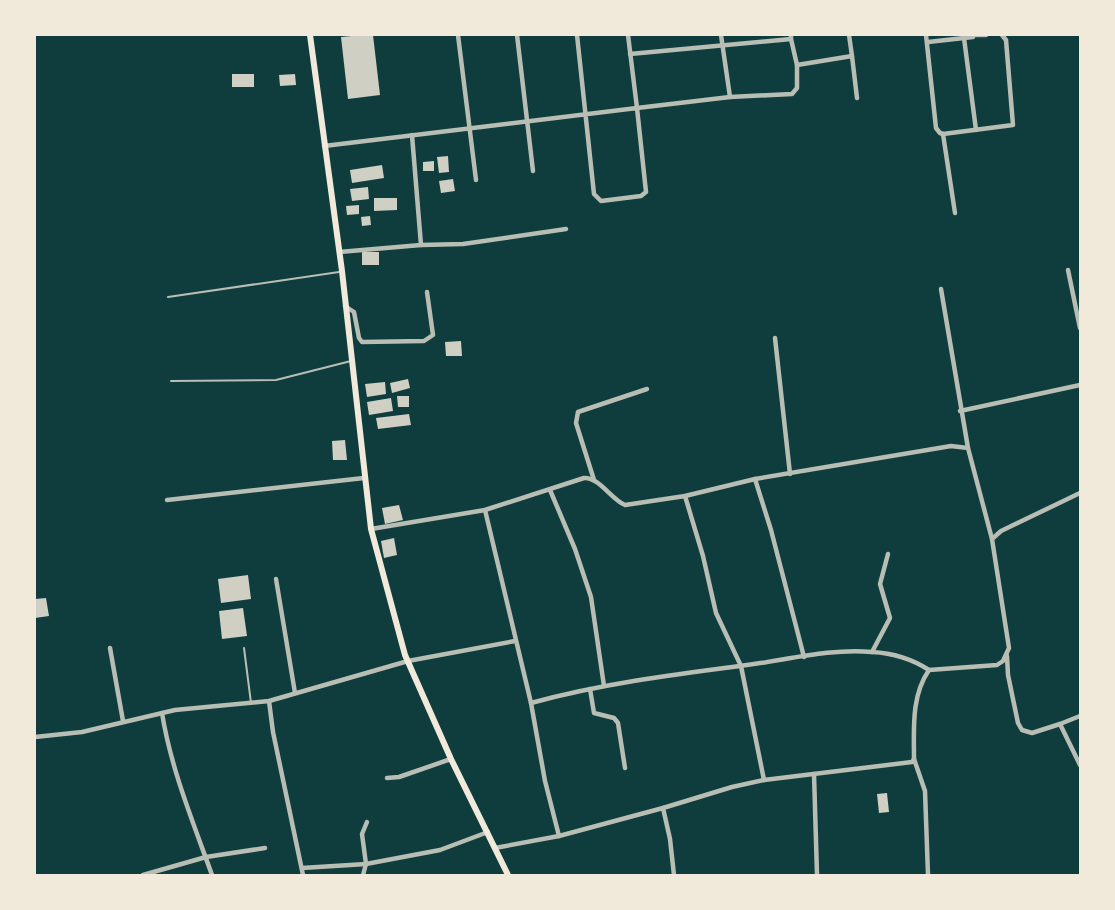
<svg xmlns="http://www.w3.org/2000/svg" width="1115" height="910" font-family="Lato,sans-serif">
  <rect width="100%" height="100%" fill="#0f3d3e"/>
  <g fill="#cfcfc3">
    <path d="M362 35H373L380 95 348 99 341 37Z"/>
    <rect x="232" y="74" width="22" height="13"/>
    <path d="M295 74 296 85 280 86 279 75Z"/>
    <path d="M448 156 449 172 439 173 437 157Z"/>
    <path d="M434 161V171H423V162Z"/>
    <path d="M382 165 384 178 352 183 350 170Z"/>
    <path d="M453 179 455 191 441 193 439 181Z"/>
    <path d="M368 187 369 199 352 201 350 189Z"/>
    <path d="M374 198H397V210L374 211Z"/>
    <path d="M359 205V214L347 215 346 206Z"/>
    <path d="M370 216 371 225 362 226 361 217Z"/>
    <rect x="362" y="252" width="17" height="13"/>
    <path d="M461 341 462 356H446L445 342Z"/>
    <path d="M408 379 410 388 392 393 390 383Z"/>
    <path d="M385 382 386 394 367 397 365 384Z"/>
    <path d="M397 396H409V407H398Z"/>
    <path d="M391 398 393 411 369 415 367 402Z"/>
    <path d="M409 414 411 425 378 429 376 418Z"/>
    <path d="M345 440 347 460H333L332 441Z"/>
    <path d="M399 505 403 520 385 524 382 508Z"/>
    <path d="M394 538 397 555 384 558 381 541Z"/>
    <path d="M248 575 251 599 221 603 218 579Z"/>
    <path d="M46 598 49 616 35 618V599Z"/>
    <path d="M243 608 247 636 222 639 219 611Z"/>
    <path d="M887 793 889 812 879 813 877 794Z"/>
  </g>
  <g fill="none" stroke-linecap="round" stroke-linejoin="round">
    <g stroke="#b8beb3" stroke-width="2">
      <path d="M168 297 339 272"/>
      <path d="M171 381 276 380 351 361"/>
      <path d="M244 648 251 703"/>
    </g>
    <g stroke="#b8beb3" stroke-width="4.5">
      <path d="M458 35 476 180"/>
      <path d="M517 35 533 171"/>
      <path d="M628 35 637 108 730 97 792 94 797 88V65L852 56 857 98"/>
      <path d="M721 35 730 97"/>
      <path d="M849 35 852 56"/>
      <path d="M926 35 936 128 940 133 943 134 1013 125 1006 40 1002 35"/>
      <path d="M973 35H986"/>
      <path d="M964 38 976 130"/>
      <path d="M791 39 797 65"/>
      <path d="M928 42 973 37"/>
      <path d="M630 54 791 39V35"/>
      <path d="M943 134 955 213"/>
      <path d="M412 135 421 245"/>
      <path d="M324 146 637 108 646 192 641 196 601 201 594 194 577 35"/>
      <path d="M339 252 421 245 463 244 566 229"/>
      <path d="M1068 270 1080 328"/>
      <path d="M941 289 968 448"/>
      <path d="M345 306 354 312 359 338 362 342 424 341 433 335 427 292"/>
      <path d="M775 338 790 474"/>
      <path d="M960 411 1080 385"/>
      <path d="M755 479 771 530 804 657"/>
      <path d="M594 480 576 423 578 412 647 389"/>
      <path d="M550 490 575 549 591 597 604 686"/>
      <path d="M685 496 703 556 716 613 741 666 764 780"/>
      <path d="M167 500 364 478"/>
      <path d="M485 510 531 703C600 684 670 675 740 666 784 661 828 648 872 652 892 653 912 659 929 670"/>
      <path d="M371 529 485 510 584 478C599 477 611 499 625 505L685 496 755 479 951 446 968 448 992 539"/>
      <path d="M276 579 295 693"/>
      <path d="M110 648 123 721"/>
      <path d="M872 652 890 618 880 584 888 554"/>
      <path d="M1007 656 1008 675 1018 723 1022 730 1032 733 1060 724 1080 765"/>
      <path d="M590 689 594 713 614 718 618 723 625 768"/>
      <path d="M269 701 273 732 303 875"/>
      <path d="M531 703 545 781 559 836"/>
      <path d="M162 713C171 769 193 822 212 875"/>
      <path d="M1060 724 1080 716"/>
      <path d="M35 737 82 732 175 710 269 701 408 661 515 641"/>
      <path d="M914 759 925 791 928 875"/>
      <path d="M814 774 817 875"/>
      <path d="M387 778 399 777 451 759"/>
      <path d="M495 848 559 836 663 808"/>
      <path d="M302 868 366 864 362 834 367 822"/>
      <path d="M143 875 206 857 265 848"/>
      <path d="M363 875 366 864 440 850 488 832"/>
      <path d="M674 875 670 839 663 808 732 787 764 780 912 762 914 759C914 729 911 696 929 670L997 665 1003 661 1009 648 992 539 1001 531 1080 493"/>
    </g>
    <path stroke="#f1e9da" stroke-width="6" d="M310 35 342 271 371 529 405 655 451 759 508 875"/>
  </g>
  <rect width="1115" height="910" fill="none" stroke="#f1e9da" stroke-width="72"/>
</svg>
